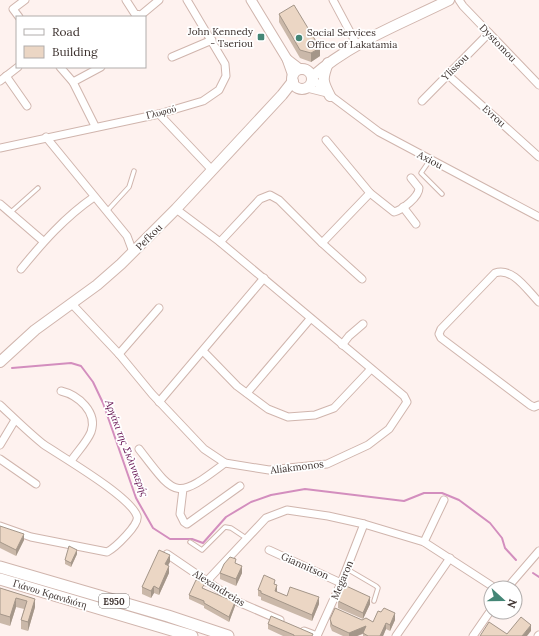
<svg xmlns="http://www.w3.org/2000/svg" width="539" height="636" font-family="Lora,serif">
  <rect width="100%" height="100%" fill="#fef2ef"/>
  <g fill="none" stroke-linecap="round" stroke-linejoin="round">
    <g stroke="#d38ebe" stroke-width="2">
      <path d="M12 368 71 363 81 366 93 382 103 403 136 498 153 528 170 539H192L203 543 226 517 251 502 271 495 305 489 404 501 424 493H442L459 500 490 523 502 538 505 548 516 560"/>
      <path d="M533 573 539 577"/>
    </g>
    <g stroke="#d0b5ad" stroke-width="5.5">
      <g id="service">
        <path d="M430 160 421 173 442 194"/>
        <path d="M107 211 129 187 134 171"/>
        <path d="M11 212 38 188"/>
        <path d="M190 542 202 550 225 527 231 528 246 538"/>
        <path d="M347 569 376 586 378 588 374 601"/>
      </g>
    </g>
    <g stroke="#d0b5ad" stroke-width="9">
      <g id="minor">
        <path d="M126 0 135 14 141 15 159 0"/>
        <path d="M333 0 357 45"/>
        <path d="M459 0 463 6 539 85"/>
        <path d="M19 17 13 9 25 0"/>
        <path d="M172 57 212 40"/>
        <path d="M60 67 73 82 95 126"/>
        <path d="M448 75 539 157"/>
        <path d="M6 76 27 106"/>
        <path d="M312 78 327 93 379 132 539 217"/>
        <path d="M0 81 18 67"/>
        <path d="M73 82 101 67"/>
        <path d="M307 88 327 93"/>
        <path d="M422 101 489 33"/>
        <path d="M159 114 212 170"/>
        <path d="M46 137 127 236 133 252"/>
        <path d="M326 140 370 193 394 212C402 210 419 197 419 188L411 178"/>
        <path d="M0 148 159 114 203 101 219 90 226 76 225 64 187 0"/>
        <path d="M0 204 43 241"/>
        <path d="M403 207 416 224"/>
        <path d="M220 242 260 199 270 195 279 200 322 243 362 279"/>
        <path d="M322 243 370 193"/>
        <path d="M21 269C43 242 65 217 94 197"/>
        <path d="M539 302C527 290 513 267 495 273L441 329 439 334 441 338 530 405 534 407 539 405"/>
        <path d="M71 303 119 354 152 394 204 449 225 463 269 470 327 464 368 445 389 429 407 402 404 396 220 242 176 209"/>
        <path d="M342 345 349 336 363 324"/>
        <path d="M203 351 237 386 268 409 288 417 315 415 334 408 370 370"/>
        <path d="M119 354 159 308"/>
        <path d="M61 391C78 395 98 412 91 432 87 442 77 452 71 461"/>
        <path d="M247 393 310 319"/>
        <path d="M159 402 264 278"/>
        <path d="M0 405C14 418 28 432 43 444 62 457 130 496 137 516 140 524 115 548 107 552L31 537 0 526"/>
        <path d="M0 445 15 420"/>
        <path d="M139 449C176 497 175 501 225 463"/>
        <path d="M0 459 36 484"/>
        <path d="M183 489 180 514 184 522 187 524 240 486"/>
        <path d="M424 542 444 500"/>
        <path d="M269 550 341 583"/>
        <path d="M167 554 236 601 280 620"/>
        <path d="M206 582 266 518 287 510 328 516 364 524 424 542 495 588"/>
        <path d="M507 588 539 551"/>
        <path d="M304 631 317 636"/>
        <path d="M317 636 341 583 364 524"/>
        <path d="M396 636 450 558"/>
        <path d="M473 636 491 610"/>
        <path d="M538 636 539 635"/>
      </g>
    </g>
    <g stroke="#d0b5ad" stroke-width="11">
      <g id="tertiary">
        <path d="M251 0 287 59 293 76"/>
        <path d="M287 59 300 69"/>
      </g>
    </g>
    <g stroke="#d0b5ad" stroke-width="12">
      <g id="secondary">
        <path d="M328 63C322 79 322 81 330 96"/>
        <circle cx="302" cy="79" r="10"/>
        <path d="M312 77C351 42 403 23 449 0"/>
        <path d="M0 362 35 330 97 285 121 264 176 209 282 95 293 81"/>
      </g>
    </g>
    <g stroke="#d0b5ad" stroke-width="13">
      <g id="primary">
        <path d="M0 567 168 616 228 636"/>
        <path d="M0 579 192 636"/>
      </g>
    </g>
    <use href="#service" stroke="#fff" stroke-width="3.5"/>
    <use href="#minor" stroke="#fff" stroke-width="7"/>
    <use href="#tertiary" stroke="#fff" stroke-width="9"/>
    <use href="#secondary" stroke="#fff" stroke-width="10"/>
    <use href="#primary" stroke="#fff" stroke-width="11"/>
  </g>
  <g fill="#cab8a9">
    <path d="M279 14 320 56 311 62 300 58 279 22Z"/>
    <path d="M0 526 24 540 16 556 0 548Z"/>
    <path d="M77 554 71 567 65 564V560Z"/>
    <path d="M170 562 168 565 169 573 159 595 154 593 151 598 142 594V587Z"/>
    <path d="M236 563 242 573 236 586 220 579V573Z"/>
    <path d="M275 584 277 592 287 596 319 604 312 621 261 600V597L258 596V590Z"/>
    <path d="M0 588 35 599V607L28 631 21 629V620L24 609 16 607 10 626 0 623Z"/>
    <path d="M205 588 204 589 235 606 229 622 204 608V606L189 599V595Z"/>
    <path d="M338 599 370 604 363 619 338 608Z"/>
    <path d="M330 619 373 622 395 620 390 631 386 629 383 636H363V634L357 636H343L332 631 330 626Z"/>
    <path d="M268 624 313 636H283L268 629Z"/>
  </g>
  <g fill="#a49689">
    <path d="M320 48V56L311 62V53Z"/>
    <path d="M24 534V540L16 556V550Z"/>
    <path d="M77 550V554L71 567V563Z"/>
    <path d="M170 555V562L165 571V564Z"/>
    <path d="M169 566V573L159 595V589Z"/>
    <path d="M242 566V573L236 586V579Z"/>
    <path d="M277 585V592L275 598V591Z"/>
    <path d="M154 586V593L151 598V591Z"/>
    <path d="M319 597V604L312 621V615Z"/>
    <path d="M370 597V604L363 619V613Z"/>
    <path d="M16 598V607L10 626V617Z"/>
    <path d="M35 599V607L28 631V622Z"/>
    <path d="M235 602V606L229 622V617Z"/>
    <path d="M395 613V620L390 631V625Z"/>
    <path d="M386 623V629L383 636H380Z"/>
    <path d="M531 625V631L527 636H522Z"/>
    <path d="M366 626V632L357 636H349V633Z"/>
  </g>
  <g fill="#ebd6c4" stroke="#a49689">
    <path d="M294 5 320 48 311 53 300 50 279 14Z"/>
    <path d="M0 526 24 534 16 550 0 542Z"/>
    <path d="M69 546 77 550 71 563 65 560Z"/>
    <path d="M159 550 170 555 165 564 169 566 159 589 154 586 151 591 142 587Z"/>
    <path d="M230 557 236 559 235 563 242 566 236 579 220 573 224 564Z"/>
    <path d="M264 575 275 580 274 584 277 585 275 591 287 596 290 587 319 597 312 615 261 593V591L258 590Z"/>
    <path d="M196 580 205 583 202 588 235 602 229 617 204 603V601L189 595Z"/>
    <path d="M344 585 370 597 363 613 338 601V599Z"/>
    <path d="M0 588 35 599 28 622 21 620 27 601 16 598 10 617 0 614Z"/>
    <path d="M335 608 362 620 366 618 373 622 378 611 381 612 384 608 395 613 390 625 386 623 380 636H368L363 633 366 626 349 633 332 625 330 619Z"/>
    <path d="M271 616 313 634 312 636H294V635L268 624Z"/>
    <path d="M521 617 531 625 522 636H480L489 622 507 634Z"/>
  </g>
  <g fill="#448676" stroke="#fff" stroke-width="1.5">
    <rect x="257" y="33" width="8" height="8" rx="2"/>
    <circle cx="299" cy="38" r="4"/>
  </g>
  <g text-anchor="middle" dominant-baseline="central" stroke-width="3.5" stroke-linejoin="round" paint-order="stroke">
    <rect fill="#fff" stroke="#77706d" stroke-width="1" x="99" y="594" width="30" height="14" rx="3"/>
    <g font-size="9" font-weight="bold" fill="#3d322f">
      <text x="114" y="601">E950</text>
    </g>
    <g font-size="10" fill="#3d322f" stroke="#fff" text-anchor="end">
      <text x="253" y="31">John Kennedy<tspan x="253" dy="12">- Tseriou</tspan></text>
      <text x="307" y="32" text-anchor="start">Social Services<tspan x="307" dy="12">Office of Lakatamia</tspan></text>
    </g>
    <g font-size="10" fill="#3d322f" stroke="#fff">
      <text transform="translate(498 43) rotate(46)">Dystomou</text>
      <text transform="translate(455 67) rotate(-45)">Ylissou</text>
      <text transform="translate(161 112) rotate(-14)">Γλυφού</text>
      <text transform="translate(494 116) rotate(42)">Evrou</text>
      <text transform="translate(430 160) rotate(27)">Axiou</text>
      <text transform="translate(149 237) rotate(-45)">Pefkou</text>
      <text transform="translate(297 467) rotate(-7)">Aliakmonos</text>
      <text transform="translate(305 566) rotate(24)">Giannitson</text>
      <text transform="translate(342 580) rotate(-67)">Megaron</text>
      <text transform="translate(219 588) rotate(32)">Alexandreias</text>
      <text transform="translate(50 594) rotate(17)">Γιάνου Κρανιδιότη</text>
    </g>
    <g font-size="11" font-style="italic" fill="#6a1a57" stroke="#fff">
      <text transform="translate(127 448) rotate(69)">Αργάκι της Σκλινικερής</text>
    </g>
  </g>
  <rect x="16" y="16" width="130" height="52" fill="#ffffff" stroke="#b1adac"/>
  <rect x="24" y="29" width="20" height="6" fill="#ffffff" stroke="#b1adac"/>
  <text x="52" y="36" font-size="12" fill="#3d322f">Road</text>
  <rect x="24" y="46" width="20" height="12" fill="#ebd6c4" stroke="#b1adac"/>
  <text x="52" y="56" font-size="12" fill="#3d322f">Building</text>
  <g transform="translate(503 600) rotate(111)"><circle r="19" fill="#ffffff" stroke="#b1adac"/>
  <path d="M0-3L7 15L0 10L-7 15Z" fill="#448676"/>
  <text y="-6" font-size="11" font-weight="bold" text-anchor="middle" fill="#3d322f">N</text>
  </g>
</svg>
